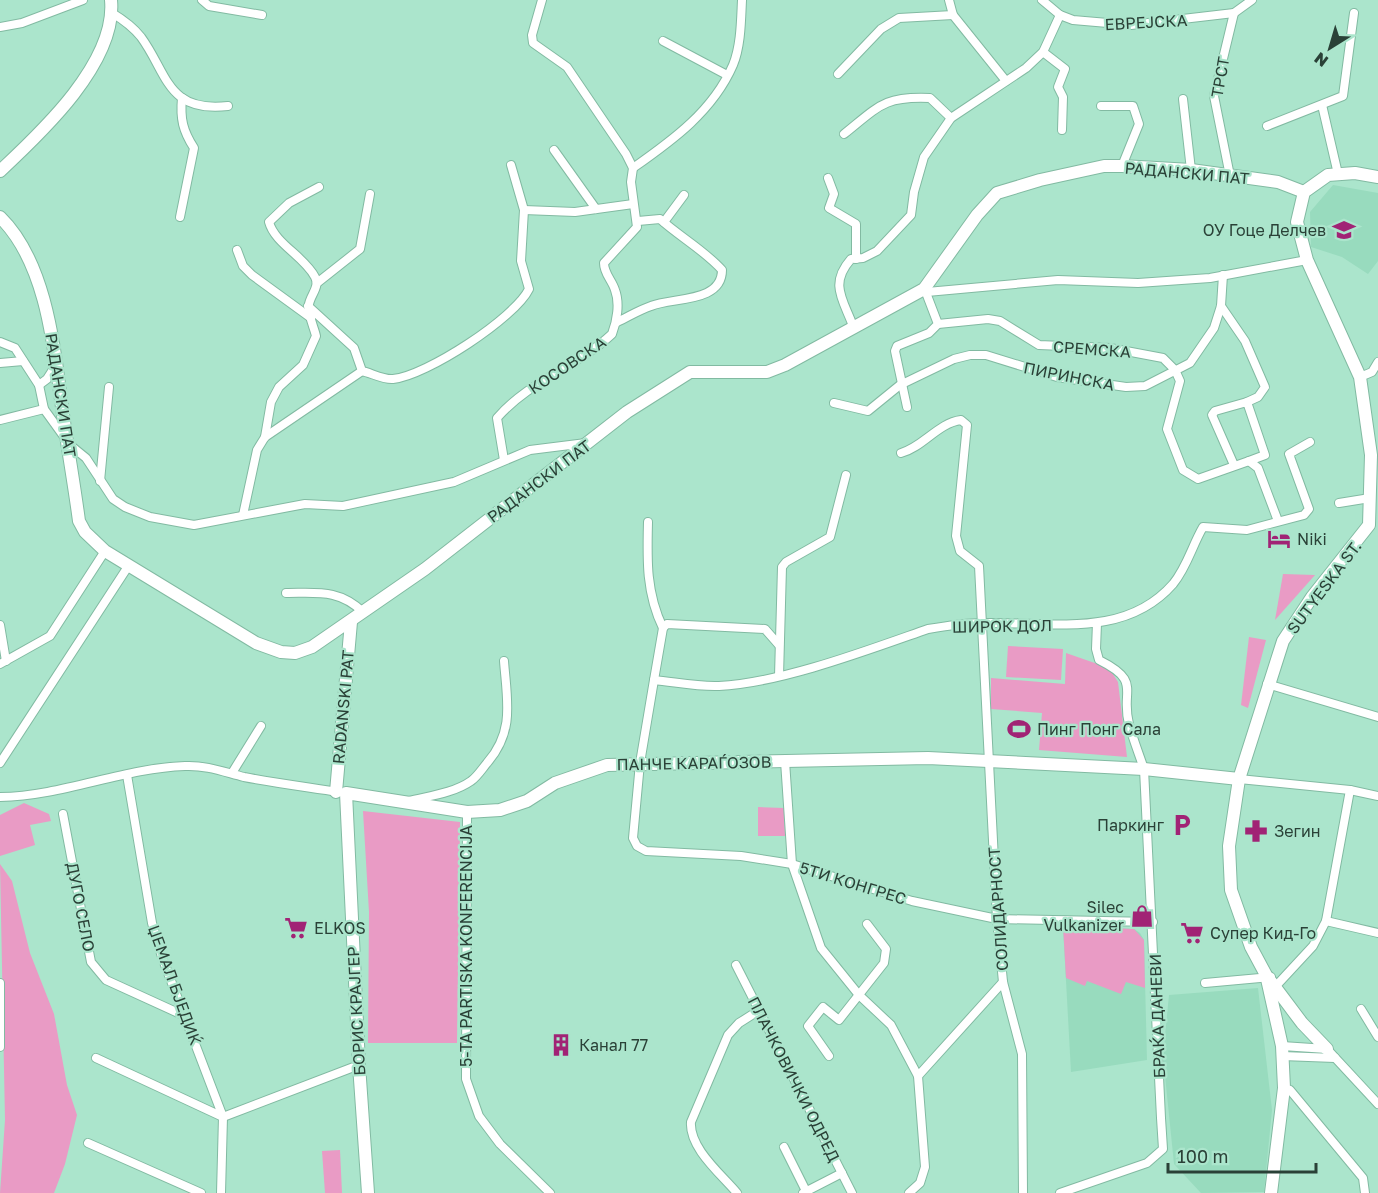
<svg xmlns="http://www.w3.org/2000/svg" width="1378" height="1193" font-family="'Golos Text',sans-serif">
  <rect width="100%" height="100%" fill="#abe5cc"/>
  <g fill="#98dbbe">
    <path d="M1333 185 1378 193V261L1368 274 1342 257 1311 247 1310 212Z"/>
    <path d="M1063 926 1134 929 1140 933 1144 940 1147 1060 1071 1072Z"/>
    <path d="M1258 988 1272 1110 1264 1192 1201 1193 1174 1164 1163 1056 1169 995Z"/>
  </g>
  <g fill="#e99bc5">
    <path d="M1283 574 1315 575 1275 620Z"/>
    <path d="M1249 637 1266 640 1248 708 1241 705Z"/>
    <path d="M1008 646 1063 649 1061 680 1006 677Z"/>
    <path d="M1066 653 1109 668 1118 682 1127 757 1039 750 1042 713 991 709V678L1065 684Z"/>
    <path d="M24 803 49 814 51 821 30 825 35 845 0 856V815Z"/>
    <path d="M758 807 784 808 785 836H758Z"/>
    <path d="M363 811 460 822 457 1043H368L369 912Z"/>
    <path d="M0 864 12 881 30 953 54 1014 67 1085 77 1115 65 1164 54 1193H0L5 1120Z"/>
    <path d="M1063 926 1134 929 1144 940 1145 988 1126 982 1121 994 1087 981 1085 986 1066 978Z"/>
    <path d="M340 1150 342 1193H325L322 1151Z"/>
  </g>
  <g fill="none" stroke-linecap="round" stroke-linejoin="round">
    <g stroke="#82baa2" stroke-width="10">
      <g id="street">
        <path d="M202 0 209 6 262 15"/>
        <path d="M949 0 953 15 1006 81"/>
        <path d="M1042 0 1060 15 1073 20 1131 25 1234 13 1252 0"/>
        <path d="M112 13C122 19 133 27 141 37 168 74 167 113 228 106"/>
        <path d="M0 27 22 23 83 0"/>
        <path d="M663 41 727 75"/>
        <path d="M1043 52 1065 69 1058 87 1063 97 1062 130"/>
        <path d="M838 74 881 29 899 18 953 15"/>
        <path d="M1183 99 1191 170"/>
        <path d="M1322 105 1338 174"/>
        <path d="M1101 106H1133L1139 124 1122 166"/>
        <path d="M1267 126 1343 96 1354 13"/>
        <path d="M844 134C879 106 884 96 930 98L951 118"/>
        <path d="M554 150 596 209"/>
        <path d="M633 168C673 140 713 111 733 65 741 46 741 20 742 0"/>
        <path d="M1230 176 1214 96 1234 13"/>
        <path d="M828 178 834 194 829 208 856 224V259"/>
        <path d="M524 210 575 212 633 204"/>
        <path d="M180 217 194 148C183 131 180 119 182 98"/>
        <path d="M664 222 684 195"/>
        <path d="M237 250 243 266 252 275 311 318"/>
        <path d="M317 283 360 249 370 194"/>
        <path d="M927 292 1058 280 1138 283 1210 278 1307 260"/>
        <path d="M308 306 354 348 362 371C371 373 384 380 393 379 426 376 515 318 529 289L521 261 524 210 511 165"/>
        <path d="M1221 306 1245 341 1265 387 1258 397 1247 402"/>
        <path d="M617 322C628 317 639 310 651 306 673 297 722 303 722 270 704 250 680 237 660 219L638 221"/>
        <path d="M938 324 988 319 1000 321 1039 345 1110 348 1163 358 1175 370 1180 381 1167 429 1183 470 1198 479 1249 461 1258 468 1278 521"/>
        <path d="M853 326C843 299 829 284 851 259L863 258 877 251 911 215 914 192 924 157 951 118 1026 68 1043 52 1060 15"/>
        <path d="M0 342 15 348 39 385 44 409 70 445 86 458 113 499 125 507 150 517 194 525 305 504 343 506 454 482 530 450 586 443"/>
        <path d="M0 363 23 361"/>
        <path d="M1360 377 1372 372 1378 362"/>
        <path d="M39 385 47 379 56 365"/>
        <path d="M834 403 868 411 900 385 954 359 970 355H986L1057 377 1126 387 1145 386 1190 363 1214 328 1221 306 1223 275"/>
        <path d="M907 407 895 351 897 346 929 333 938 324 925 290"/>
        <path d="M0 420 44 409"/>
        <path d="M265 437 271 402 279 387 303 365 316 336C314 327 307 313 309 304 311 294 320 287 315 277 304 256 275 244 269 222L289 203 319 187"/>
        <path d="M901 453C923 447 938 423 961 420L967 425 956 536 960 551 979 566 997 919 1003 982 1022 1054 1023 1193"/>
        <path d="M504 460 497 418C529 381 578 366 612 334 617 321 620 303 615 290 612 280 604 274 604 263L637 227 631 182 633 168 626 154 567 67 533 43 532 35 542 0"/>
        <path d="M1234 465 1212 415 1215 411 1247 402 1265 455 1249 461"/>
        <path d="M100 481 109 387"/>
        <path d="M1339 503 1370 498"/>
        <path d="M243 515 257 450 265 437 362 371"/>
        <path d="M648 522C647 560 646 593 663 628"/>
        <path d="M286 593C318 593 339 589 363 612"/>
        <path d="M0 625 6 661"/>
        <path d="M0 664 50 636 105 551"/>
        <path d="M779 676 782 567 786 562 830 537 846 475"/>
        <path d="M654 680 663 628 667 624 765 629 779 645"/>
        <path d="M1267 684 1378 717"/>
        <path d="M785 761 792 864 821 948 859 995 891 1025 918 1076 925 1167 920 1183 909 1193"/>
        <path d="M0 763 129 565"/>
        <path d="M232 773 261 726"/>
        <path d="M127 775 152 923 162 957 223 1117 221 1193"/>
        <path d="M1239 779 1350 790 1378 796"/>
        <path d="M0 797C63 796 123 768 185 766 206 765 224 772 244 777 275 783 307 787 339 792"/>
        <path d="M409 801C429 796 454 793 471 781 477 777 482 769 487 763 515 731 507 701 504 661"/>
        <path d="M467 812 466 1079 479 1116 500 1144 550 1193"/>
        <path d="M63 814 91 962 106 980 187 1017"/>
        <path d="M1326 921 1378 933"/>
        <path d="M1153 922 997 919 912 901 792 864 741 856 646 851 637 846 633 838 640 763 654 680C675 682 698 687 719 686 781 683 868 650 928 629 946 626 965 623 983 623 1048 621 1124 640 1173 584 1187 567 1192 546 1203 527L1247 530 1304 515 1309 509 1289 454 1310 442"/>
        <path d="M736 965 852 1193"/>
        <path d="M0 983V1047"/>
        <path d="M1205 983 1271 977"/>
        <path d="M1275 987 1313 946 1326 921 1350 790"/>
        <path d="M1361 1009 1378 1037"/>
        <path d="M1282 1046 1327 1049 1378 1104"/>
        <path d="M829 1056 808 1026 823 1007 839 1020 884 963 886 949 867 924"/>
        <path d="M1282 1056 1335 1058"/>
        <path d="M96 1058 223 1117 359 1065"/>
        <path d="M918 1076 1003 982"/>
        <path d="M1290 1090 1363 1178 1365 1193"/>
        <path d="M88 1143 201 1193"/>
        <path d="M784 1147 806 1191"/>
        <path d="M737 1193C721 1174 689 1148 691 1122L728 1035 739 1023 758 1011"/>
        <path d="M803 1193 842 1173"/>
        <path d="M1060 1193 1147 1163 1163 1149 1161 1118 1144 769C1139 754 1133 739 1129 724 1120 690 1143 682 1099 660L1096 649 1097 623"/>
      </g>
    </g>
    <g stroke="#82baa2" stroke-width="14">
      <g id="secondary">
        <path d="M0 171C42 132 117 62 111 0"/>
        <path d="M0 217C46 262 54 346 62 407 67 445 74 483 79 521L85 532 105 551 256 643 281 652 295 653 312 647 425 569 627 412 690 372H767L785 365 924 289 977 215 997 193 1040 180 1104 166H1122L1191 170 1278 182 1304 192"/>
        <path d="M336 792 351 622"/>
        <path d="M1267 979 1282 1046 1284 1088 1271 1193"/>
        <path d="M1327 1049 1302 1023 1266 975 1251 947 1231 890 1229 846 1239 779 1283 641 1312 597 1369 525 1371 455 1360 377 1307 260 1297 222 1304 192 1328 175 1355 173 1378 177"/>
        <path d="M368 1193 359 1065 346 793 467 812 500 810 527 801 555 783 607 765 928 758 1144 769 1239 779"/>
      </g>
    </g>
    <use href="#street" stroke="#fff" stroke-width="8"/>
    <use href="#secondary" stroke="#fff" stroke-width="12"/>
  </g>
  <defs>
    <g id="school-bare" transform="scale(1.8)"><path d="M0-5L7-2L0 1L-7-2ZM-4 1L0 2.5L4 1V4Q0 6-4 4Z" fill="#a12375" stroke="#abe5cc" stroke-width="2.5" paint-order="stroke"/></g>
    <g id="hotel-bare" transform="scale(1.8)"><path d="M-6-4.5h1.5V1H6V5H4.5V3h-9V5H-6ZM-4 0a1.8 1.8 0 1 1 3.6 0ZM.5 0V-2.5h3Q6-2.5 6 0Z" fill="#a12375" stroke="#abe5cc" stroke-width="2.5" paint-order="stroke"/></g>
    <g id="stadium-bare" transform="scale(1.8)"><path d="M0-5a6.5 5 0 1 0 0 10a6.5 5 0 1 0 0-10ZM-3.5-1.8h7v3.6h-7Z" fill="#a12375" stroke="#abe5cc" stroke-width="2.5" paint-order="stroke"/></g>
    <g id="parking-bare" transform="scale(1.8)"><path d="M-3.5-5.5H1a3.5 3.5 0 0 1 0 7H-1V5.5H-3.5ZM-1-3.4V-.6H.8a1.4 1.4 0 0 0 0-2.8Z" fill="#a12375" stroke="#abe5cc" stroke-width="2.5" paint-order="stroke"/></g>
    <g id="pharmacy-bare" transform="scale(1.8)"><path d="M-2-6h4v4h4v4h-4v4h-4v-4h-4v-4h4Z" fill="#a12375" stroke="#abe5cc" stroke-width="2.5" paint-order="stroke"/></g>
    <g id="shop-bare" transform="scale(1.8)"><path d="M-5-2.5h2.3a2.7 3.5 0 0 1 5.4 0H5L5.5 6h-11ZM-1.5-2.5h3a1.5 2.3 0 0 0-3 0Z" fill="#a12375" stroke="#abe5cc" stroke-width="2.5" paint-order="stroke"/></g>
    <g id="supermarket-bare" transform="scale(1.8)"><path d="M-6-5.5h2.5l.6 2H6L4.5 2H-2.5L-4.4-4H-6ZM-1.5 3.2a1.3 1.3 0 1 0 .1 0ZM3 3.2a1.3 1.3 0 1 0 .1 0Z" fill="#a12375" stroke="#abe5cc" stroke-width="2.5" paint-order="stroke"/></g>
    <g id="building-bare" transform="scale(1.8)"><path d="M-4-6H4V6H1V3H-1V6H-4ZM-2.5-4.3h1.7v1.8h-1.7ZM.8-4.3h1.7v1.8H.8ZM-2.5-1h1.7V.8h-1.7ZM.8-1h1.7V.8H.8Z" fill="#a12375" stroke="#abe5cc" stroke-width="2.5" paint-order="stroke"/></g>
  </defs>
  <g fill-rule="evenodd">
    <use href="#school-bare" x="1344" y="230"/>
    <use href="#hotel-bare" x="1279" y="539"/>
    <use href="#stadium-bare" x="1019" y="729"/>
    <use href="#parking-bare" x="1182" y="825"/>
    <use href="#pharmacy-bare" x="1256" y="831"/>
    <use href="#shop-bare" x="1142" y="916"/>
    <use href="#supermarket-bare" x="296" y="928"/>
    <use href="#supermarket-bare" x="1192" y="933"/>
    <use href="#building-bare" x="561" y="1045"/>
  </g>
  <g text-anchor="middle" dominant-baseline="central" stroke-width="4.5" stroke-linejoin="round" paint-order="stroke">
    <g font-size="16" fill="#2a4137" stroke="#abe5cc">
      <text transform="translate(1146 22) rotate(-3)">ЕВРЕЈСКА</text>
      <text transform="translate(1220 77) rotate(-80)">ТРСТ</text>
      <text transform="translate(1187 173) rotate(5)">РАДАНСКИ ПАТ</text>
      <text transform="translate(1092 349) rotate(4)">СРЕМСКА</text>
      <text transform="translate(567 365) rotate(-34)">КОСОВСКА</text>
      <text transform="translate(1069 376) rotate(11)">ПИРИНСКА</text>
      <text transform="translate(61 395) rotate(81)">РАДАНСКИ ПАТ</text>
      <text transform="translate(539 481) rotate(-37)">РАДАНСКИ ПАТ</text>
      <text transform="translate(1324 587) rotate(-53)">SUTYESKA ST.</text>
      <text transform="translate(1002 626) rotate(-1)">ШИРОК ДОЛ</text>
      <text transform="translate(343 707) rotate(-85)">RADANSKI PAT</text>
      <text transform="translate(694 763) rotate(-1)">ПАНЧЕ КАРАЃОЗОВ</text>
      <text transform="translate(853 883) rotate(17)">5ТИ КОНГРЕС</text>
      <text transform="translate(81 907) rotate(79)">ДУГО СЕЛО</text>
      <text transform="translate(998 909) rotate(-94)">СОЛИДАРНОСТ</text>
      <text transform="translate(466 946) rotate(-90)">5-TA PARTISKA KONFERENCIJA</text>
      <text transform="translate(175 985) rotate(70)">ЏЕМАЛ БЈЕДИЌ</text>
      <text transform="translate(356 1011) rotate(-93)">БОРИС КРАЈГЕР</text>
      <text transform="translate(1157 1016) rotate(-92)">БРАЌА ДАНЕВИ</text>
      <text transform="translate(794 1079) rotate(63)">ПЛАЧКОВИЧКИ ОДРЕД</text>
    </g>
    <g font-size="16" fill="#2a4137" stroke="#abe5cc" text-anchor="start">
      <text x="1326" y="230" text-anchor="end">ОУ Гоце Делчев</text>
      <text x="1297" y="539">Niki</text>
      <text x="1037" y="729">Пинг Понг Сала</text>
      <text x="1164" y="825" text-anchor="end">Паркинг</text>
      <text x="1274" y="831">Зегин</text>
      <text x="1124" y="907" text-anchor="end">Silec<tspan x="1124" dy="18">Vulkanizer</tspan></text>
      <text x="314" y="928">ELKOS</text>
      <text x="1210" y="933">Супер Кид-Го</text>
      <text x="579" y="1045">Канал 77</text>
    </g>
  </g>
  <g transform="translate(1330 48) rotate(217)" stroke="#abe5cc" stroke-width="4.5" paint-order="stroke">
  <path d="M0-4.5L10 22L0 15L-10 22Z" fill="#2a4137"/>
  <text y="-9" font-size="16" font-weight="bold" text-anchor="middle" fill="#2a4137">N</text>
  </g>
  <path d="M1168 1163v9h148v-9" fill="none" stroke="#2a4137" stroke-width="3"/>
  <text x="1177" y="1163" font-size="18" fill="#2a4137" stroke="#abe5cc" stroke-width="4.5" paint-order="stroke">100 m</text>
</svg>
